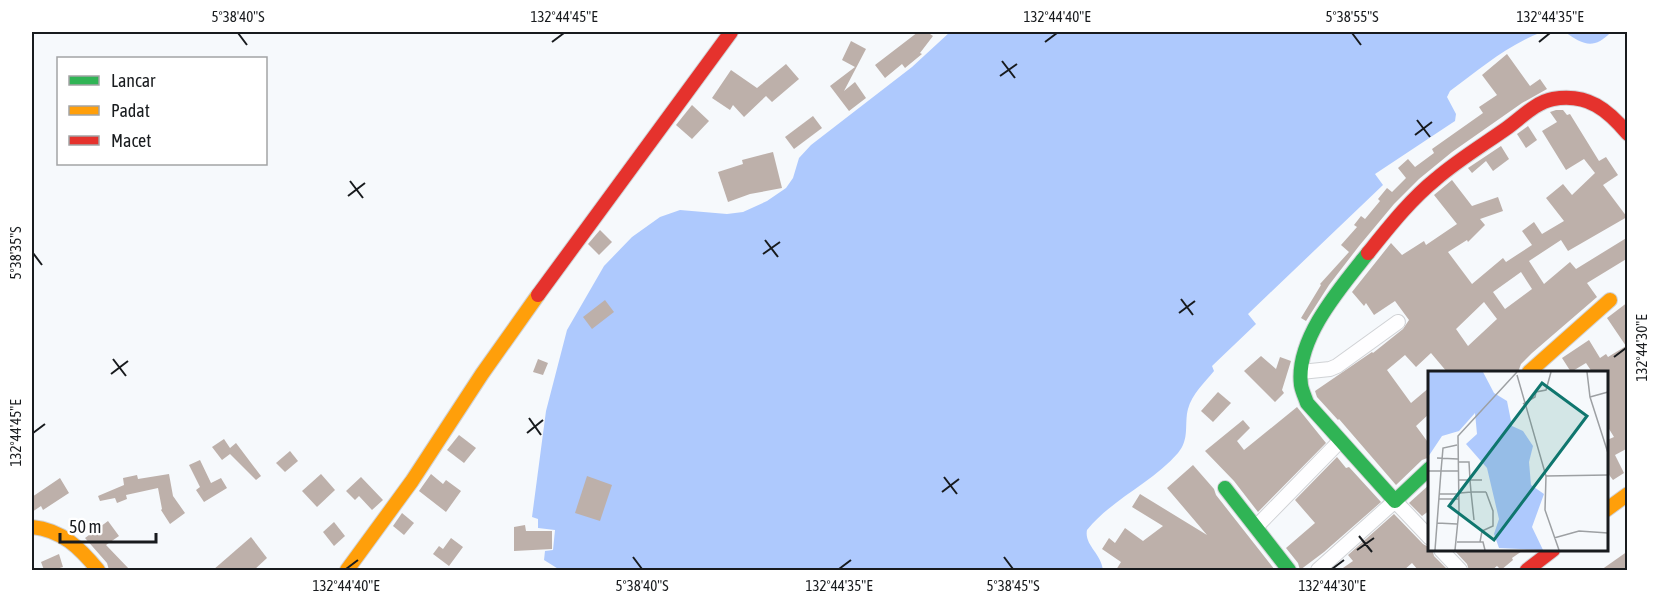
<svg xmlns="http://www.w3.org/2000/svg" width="1659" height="602" font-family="'Asap Condensed',sans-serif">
  <rect width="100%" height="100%" fill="#f6f9fc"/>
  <g fill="#aec9fd">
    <path d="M950 32H1542C1507 45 1480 69 1450 91L1447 97 1456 114 1455 121 1375 174 1383 185 1248 314 1256 324 1212 366 1214 371C1205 382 1192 394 1188 409 1184 424 1190 439 1178 453 1152 483 1112 499 1087 530 1084 545 1101 553 1103 570H560L544 560 545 551 553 550 555 530 538 528V519L532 517 546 411 567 330 604 266 632 237 660 217 680 210 727 214 743 212 767 201 786 188 793 178 799 158 811 145 912 67Z"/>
    <path d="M1565 32H1611C1594 50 1583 45 1565 32Z"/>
  </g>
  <g fill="#bdb0aa" fill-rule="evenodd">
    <path d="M918 32H927L933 36 920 53 922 54 905 68 902 64 885 78 875 65Z"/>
    <path d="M851 41 866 49 844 91 855 82 866 98 849 111 830 86 855 67 842 60Z"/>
    <path d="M1507 54 1530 86 1540 79 1547 89 1522 103 1452 152 1419 179 1394 204 1359 246 1329 285 1306 321 1301 318 1321 285 1320 284 1349 252 1341 245 1357 227 1354 225 1361 216 1365 219 1380 201 1378 199 1387 188 1392 192 1406 178 1398 168 1408 159 1415 167 1434 153 1432 149 1483 113 1479 107 1497 95 1482 75Z"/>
    <path d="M786 64 799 79 772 102 766 96 744 117 733 105 730 110 712 98 731 70 757 88Z"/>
    <path d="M692 105 709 121 692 139 676 125Z"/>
    <path d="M1556 110H1563L1567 115 1570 114 1599 161 1606 157 1618 175 1603 185 1627 217 1568 251 1561 240 1529 261 1544 284 1570 262 1576 269 1628 237V258L1587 283 1597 297 1532 353 1521 364 1518 372H1447L1431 353 1416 367 1405 355 1387 370 1411 403 1430 387V413L1416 426 1430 445V457L1422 460 1396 485 1339 419 1338 420 1317 397 1315 391 1372 352 1373 353 1403 329 1409 320 1395 301 1374 315 1366 303 1364 306 1352 292 1391 243 1402 255 1424 241 1426 245 1457 224 1434 195 1452 180 1472 206 1498 197 1503 211 1480 219 1485 225 1468 242 1467 240 1448 252 1472 284 1503 258 1506 262 1532 245 1522 231 1534 222 1542 234 1564 221 1546 198 1563 184 1572 195 1595 173 1584 159 1566 170 1542 131 1557 122 1550 112ZM1521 272 1532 289 1505 309 1493 292ZM1484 302 1497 319 1468 346 1456 329Z"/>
    <path d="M813 116 822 128 794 149 785 137Z"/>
    <path d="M1528 126 1537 140 1526 148 1517 134Z"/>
    <path d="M1501 146 1509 159 1493 171 1486 161 1472 173 1468 168Z"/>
    <path d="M773 152 782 188 750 194 728 202 718 172 743 164 742 160Z"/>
    <path d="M600 230 612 242 599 255 588 244Z"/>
    <path d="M605 300 614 312 592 329 583 317Z"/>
    <path d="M1628 302V448L1615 455 1624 473 1613 480 1606 471V439L1607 440 1614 437 1606 424V372H1592L1586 363 1571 372 1562 358 1589 340 1600 358 1606 354 1608 357 1626 346 1607 318Z"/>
    <path d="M1261 356 1276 369 1280 357 1291 361 1282 390 1284 393 1275 402 1244 371Z"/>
    <path d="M538 359 548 363 543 375 533 372Z"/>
    <path d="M1218 392 1231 403 1213 422 1201 411Z"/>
    <path d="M1297 407 1326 443 1258 512 1234 481 1205 451 1243 420 1250 428 1237 441 1244 450Z"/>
    <path d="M459 435 476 448 464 463 447 450Z"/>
    <path d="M224 439 230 448 236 443 261 476 256 480 230 454 222 460 212 447Z"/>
    <path d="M290 451 298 461 285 472 276 463Z"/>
    <path d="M1337 457 1346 468 1349 467 1381 502 1324 552 1300 570 1298 563 1286 548 1315 523 1295 500Z"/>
    <path d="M200 460 211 483 221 478 227 488 204 502 196 490 200 487 189 465Z"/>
    <path d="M1193 465 1214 489 1216 495 1275 570H1116L1121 562 1102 549 1109 538 1115 543 1125 528 1143 541 1163 526 1132 507 1140 494 1207 535 1167 488Z"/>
    <path d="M169 474 173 496 185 513 170 524 161 510 162 509 158 488 126 495 127 499 117 503 115 498 100 501 98 496 124 485 123 478 137 475 138 479Z"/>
    <path d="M321 474 335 490 317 507 302 491Z"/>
    <path d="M431 474 443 484 446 480 461 491 446 512 419 491Z"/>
    <path d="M587 476 612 485 600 521 575 513Z"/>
    <path d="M361 477 383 500 372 510 359 496 355 500 346 491Z"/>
    <path d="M60 478 69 493 43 510 41 506 32 512V497Z"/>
    <path d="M1430 484V510L1422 516 1409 503Z"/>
    <path d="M402 513 414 523 404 535 393 526Z"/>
    <path d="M1394 514 1423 544 1432 549 1434 556 1448 570H1418L1412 563 1404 570H1340L1353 561 1348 555Z"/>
    <path d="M108 521 119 536 106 545 130 570H109L107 563 85 538Z"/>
    <path d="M334 522 345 536 334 546 323 532Z"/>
    <path d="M525 525 526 531H552V549L514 551V527Z"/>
    <path d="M251 537 267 558 254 570H213Z"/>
    <path d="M451 538 463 547 449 566 433 554 439 546 443 549Z"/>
    <path d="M1453 549H1525L1512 558 1513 560 1501 570 1497 566 1492 570H1469L1467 564Z"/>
    <path d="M1628 551V570H1601Z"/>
    <path d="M59 554 63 567 53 570H44L41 562Z"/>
  </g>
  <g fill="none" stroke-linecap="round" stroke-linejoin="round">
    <g stroke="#d0d2d5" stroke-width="16">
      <g id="street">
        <path d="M1301 372 1330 369 1337 366 1398 322"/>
        <path d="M1256 527 1340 441"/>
        <path d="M1441 550 1460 570"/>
        <path d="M1318 570 1395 501 1430 538"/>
      </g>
    </g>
    <g stroke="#d0d2d5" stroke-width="16">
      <g id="fast">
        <path d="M1368 253C1341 287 1295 339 1301 385 1302 391 1305 397 1307 403L1395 501 1430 468"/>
        <path d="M1225 488 1289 570"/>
      </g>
    </g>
    <g stroke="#d0d2d5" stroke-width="16">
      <g id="slow">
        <path d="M1529 372 1610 300"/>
        <path d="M1606 510 1628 494"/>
        <path d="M32 527C62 530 80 548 98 570"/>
        <path d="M347 570 412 481 482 374 538 295"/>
      </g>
    </g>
    <g stroke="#d0d2d5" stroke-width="16">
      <g id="jam">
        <path d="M1368 253C1389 227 1410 200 1436 179 1458 160 1483 145 1507 128 1521 118 1536 102 1553 99 1588 93 1608 110 1628 134"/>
        <path d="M538 295 731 32"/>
        <path d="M1527 570 1553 550"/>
      </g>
    </g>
    <use href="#street" stroke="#fefeff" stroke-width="14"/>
    <use href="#fast" stroke="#30b455" stroke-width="14"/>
    <use href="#slow" stroke="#ff9f0a" stroke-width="14"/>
    <use href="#jam" stroke="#e5322d" stroke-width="14"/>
  </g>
  <path fill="none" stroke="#181b1e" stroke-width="2" d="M238 33 247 45M1352 33 1361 45M552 42 564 33M1045 42 1057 33M1539 42 1550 33M1002 61 1015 78M1000 76 1017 64M1417 120 1430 137M1415 135 1432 122M350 181 363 198M348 196 365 183M765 240 778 257M33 253 42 265M763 254 780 242M1181 299 1193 315M1179 313 1195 301M1614 357 1626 348M113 359 126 376M111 374 128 361M529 418 541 435M33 433 45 424M527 433 543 420M944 477 957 494M942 492 959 479M1359 536 1372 552M1357 550 1374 538M633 557 642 569M1004 557 1013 569M346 569 358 560M839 569 851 560M1332 569 1344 560"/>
  <g transform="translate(1428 371)">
    <rect width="180" height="180" fill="#f6f9fc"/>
    <path d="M0 1H55L66 22 79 30 84 55 95 60 105 75 101 91 103 114 116 123 104 156 115 179 71 177 66 163 71 148 59 97 38 73 49 63 47 42 31 60 14 65 0 86Z" fill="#aec9fd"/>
    <path fill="none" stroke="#9da0a3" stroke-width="1.5" d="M159 1 162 26 180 82M89 4 118 105 117 139 131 179M162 26 180 21M95 33 107 26 108 21 118 19 123 1M29 74 15 77 13 100H31M9 87 30 88M31 91H41L42 109H31M0 100H13L7 179M118 105 180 104M32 122 43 121 42 109H54M11 123H30M11 128H31M46 149 43 121H58M9 152 29 153M126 167 151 160 180 162M29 171H55L57 179M52 171 54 160 65 155V140L58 121M27 179 31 139 30 65 89 1"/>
    <path fill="#0f766e" fill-opacity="0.15" stroke="#0f766e" stroke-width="3" d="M114 12 159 45 66 169 21 135Z"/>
    <rect width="180" height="180" fill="none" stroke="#181b1e" stroke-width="3"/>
  </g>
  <rect width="1659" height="602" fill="none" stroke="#ffffff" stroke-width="66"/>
  <rect x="57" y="57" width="210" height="108" fill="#ffffff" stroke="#a3a4a5" stroke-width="1.5"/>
  <rect x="69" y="76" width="30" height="9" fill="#30b455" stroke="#a3a4a5" stroke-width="1.5"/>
  <text x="111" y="87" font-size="18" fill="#181b1e">Lancar</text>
  <rect x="69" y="106" width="30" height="9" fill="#ff9f0a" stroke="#a3a4a5" stroke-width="1.5"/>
  <text x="111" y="117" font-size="18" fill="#181b1e">Padat</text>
  <rect x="69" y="136" width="30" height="9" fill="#e5322d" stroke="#a3a4a5" stroke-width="1.5"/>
  <text x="111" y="147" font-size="18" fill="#181b1e">Macet</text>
  <path d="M60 533v9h96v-9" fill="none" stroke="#181b1e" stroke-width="3"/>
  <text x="69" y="533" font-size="18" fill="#181b1e" stroke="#ffffff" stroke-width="4.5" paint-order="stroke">50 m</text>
  <rect x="33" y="33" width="1593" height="536" fill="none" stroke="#181b1e" stroke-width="2"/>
  <g font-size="15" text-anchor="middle" fill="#181b1e">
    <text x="238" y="22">5°38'40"S</text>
    <text x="564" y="22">132°44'45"E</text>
    <text x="1057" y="22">132°44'40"E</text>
    <text x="1352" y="22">5°38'55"S</text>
    <text x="1550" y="22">132°44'35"E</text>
    <text transform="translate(16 253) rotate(-90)" y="5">5°38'35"S</text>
    <text transform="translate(1642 348) rotate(-90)" y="5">132°44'30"E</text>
    <text transform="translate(16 433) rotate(-90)" y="5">132°44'45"E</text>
    <text x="346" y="591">132°44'40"E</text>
    <text x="642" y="591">5°38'40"S</text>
    <text x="839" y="591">132°44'35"E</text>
    <text x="1013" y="591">5°38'45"S</text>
    <text x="1332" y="591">132°44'30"E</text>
  </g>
</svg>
